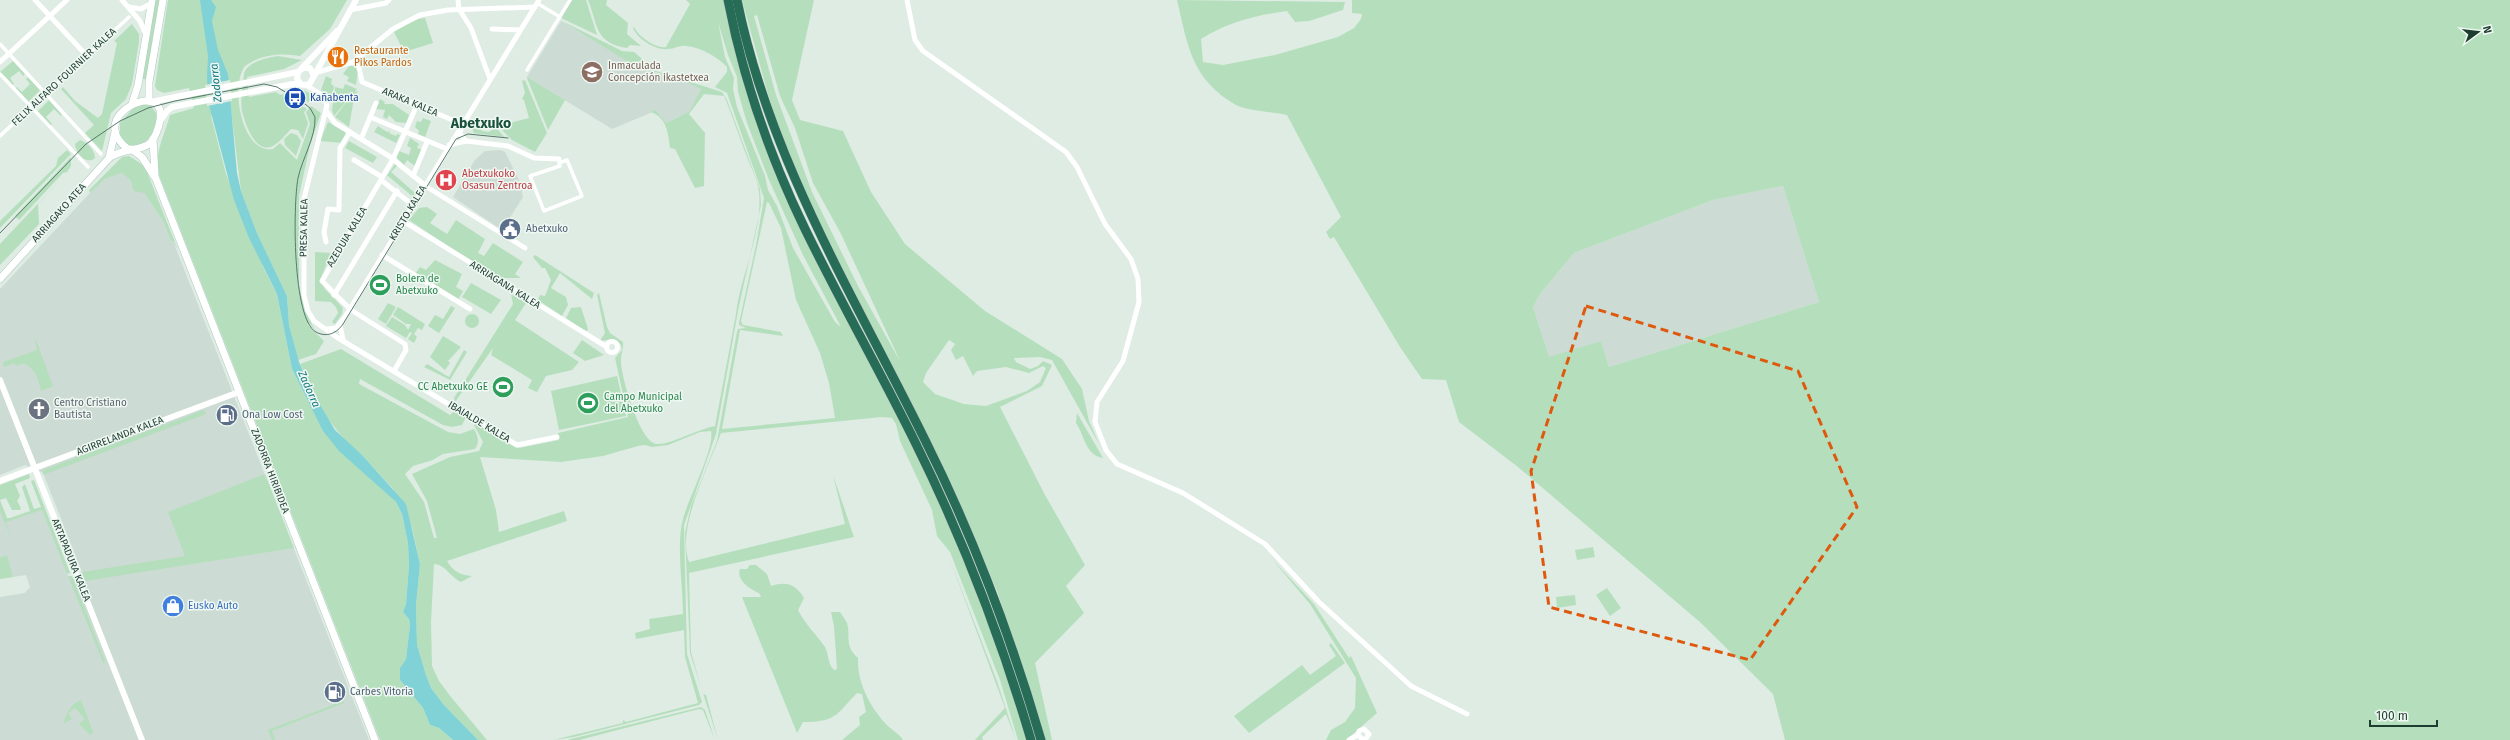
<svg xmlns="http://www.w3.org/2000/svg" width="2510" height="740" font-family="'Fira Sans',sans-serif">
  <rect width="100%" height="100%" fill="#deece4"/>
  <g fill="#ccdbd3">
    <path d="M561 21 640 68 695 84 701 89 695 105 690 111 666 123 655 111 612 129 527 77Z"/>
    <path d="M500 150 505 152 519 180 523 197 502 230 453 197 475 160 485 151Z"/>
    <path d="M122 173 130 180 132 186 144 193 163 221 171 241H173L369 740H0V597L25 593 30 587 26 575 0 579V507L6 521 42 510 70 580 82 572 43 473 25 465 0 475V289L90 193 105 179Z"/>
    <path d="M1783 186 1819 302 1609 367 1601 341 1549 358 1533 307 1540 294 1574 253 1713 200Z"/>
  </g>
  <g fill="#b5dfbc" fill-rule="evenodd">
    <path d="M154 0H161L148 79H141Z"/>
    <path d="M168 0H347L330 29 300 56C281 53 262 54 245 66 230 85 241 154 273 149L280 143 297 160 310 124 306 112 311 106 321 113 310 145 299 196V286L305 311 315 330 309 323 307 324 324 341 316 354 298 360 289 325 287 296 257 233 241 191 230 101 211 116 226 174 264 269 277 294 292 369 310 405 356 465 396 502 402 514 408 543 409 565 406 604 403 612 409 619 410 625 406 659 400 668V680L423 708 430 725 439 728 453 740H380L159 175C153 155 165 134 170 115L194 108 189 88 164 93 157 90 155 86Z"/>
    <path d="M572 0H586L597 35 561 18Z"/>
    <path d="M588 0H607L606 5 628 23 627 34 641 46 630 45 627 48C594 43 598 24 588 0Z"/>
    <path d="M686 0H724L731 34 764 140 945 514 992 629 1027 740H1018L1000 680 950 552 937 536 932 510 900 441 896 424 892 418 882 417 721 433C709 466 676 528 689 562L845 524 833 475 854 537 689 573 691 652 703 694 706 695 718 740 690 653 685 533 691 506 717 441 737 332 738 329 746 328 739 325V323L756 245 764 198 727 93 715 87 727 72V67C718 57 700 47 686 46 679 45 675 49 668 49 657 51 637 39 633 28L634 27C638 36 656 49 666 47L690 4ZM718 22 728 55 737 77 738 92 747 123 769 180 803 255 841 327 835 322 793 248 777 206 768 190 765 176 737 107 733 89 734 78 725 57ZM767 202 769 203 781 228 796 300 820 353 829 383 835 418 722 429 740 330 783 336 781 332 743 325 741 321Z"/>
    <path d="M742 0H814L792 100 800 120 843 131 871 192 905 244 985 311 1062 359 1082 389 1089 421 1099 444 1052 360 1040 357 1014 358 1016 362 1030 369 1038 366 1043 361 1052 365 1042 386 1000 407 1045 495 1085 565 1066 586 1084 613 1035 663 1052 740H1046L997 591 965 515 820 226 778 130ZM757 15 780 96 795 128 813 183 841 234 901 363 858 286 812 192 776 95 754 16ZM949 340 955 344 951 350 956 360 963 356 973 376 977 371 1006 367 1029 373 1043 366 1046 368 1040 382 1027 391 986 406 964 404 935 394 923 382 926 373Z"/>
    <path d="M1177 0 1345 2 1343 10 1309 21 1295 22 1287 11C1257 15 1226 23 1201 39L1203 62 1223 65 1275 55 1338 37 1354 28 1361 19 1362 14 1352 13V0H2510V740H1785L1773 694 1701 623 1518 467 1459 422 1446 380 1422 379 1400 347 1334 237 1330 239 1326 232 1341 217 1287 115C1274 112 1248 111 1236 105 1191 79 1188 46 1177 0ZM1783 186 1819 302 1609 367 1601 341 1549 357 1533 307 1540 294 1574 253 1713 200Z"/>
    <path d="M425 18 433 43 404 52 394 32 413 20Z"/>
    <path d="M560 20 622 51 634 52 656 71 722 92 727 100 760 189 761 205 738 311 716 434 684 525 687 654 702 702 699 705 574 737 553 740 623 723V720L626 722 698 703 685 657 684 630 636 639 635 633 650 629 649 619 683 614C683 587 676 543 683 519 688 499 715 448 711 431L700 432 668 445 652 447 645 445 638 446 603 456 561 462 480 457 496 510 499 532 564 511 567 521 447 561C453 571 460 575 472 576L461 582C450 577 446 565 434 564L431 622 432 666 439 681 451 697 487 740H478L444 705 431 688 426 675 417 645 416 605 420 564 412 528 394 490 363 456 348 444 324 414 300 364 341 349 450 415 455 410 466 417 462 425 452 427 443 425 360 379 359 384 448 432 460 434 474 429C478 436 480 442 475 449L443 454 433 460 413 466 405 474 424 502 434 538H437L427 501 412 474 450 457 479 451 483 442 474 425 476 423 513 446 519 448 559 440 558 433 628 417 615 358 622 350 621 345 614 339 600 341 605 333 597 295 599 293 607 327 610 333 623 342C624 349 620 356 621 363 622 379 640 443 657 444 669 445 699 429 715 426L736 314C740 276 763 233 759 192 758 180 751 168 747 157 740 139 734 121 727 103L724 96 704 94 689 114 705 133 704 186 695 188 675 149 670 148C668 133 667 118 651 112L655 110 666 123 690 111 701 89 683 80 635 66Z"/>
    <path d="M132 24 139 34V42L132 84 126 99 111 113 102 151 85 133 94 125 61 89 63 87 75 101 98 118 102 114 117 43 114 41Z"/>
    <path d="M278 56 302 60 284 69 247 77 249 97 276 92 280 95 282 94 307 109 304 112 308 123 303 139 298 130 291 129C286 134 280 142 273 146 255 155 245 123 242 111 240 100 243 86 244 74 247 62 266 58 278 56Z"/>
    <path d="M13 61 25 74 23 76 19 71 10 78 14 84 12 85 0 72Z"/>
    <path d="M349 66H355L358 71 356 85 347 81 349 77 343 74Z"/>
    <path d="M326 76 332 79 331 84 334 86 331 103 327 93 321 90Z"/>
    <path d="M28 77 40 90 28 102 16 88 17 87 22 92 30 84 26 79Z"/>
    <path d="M527 77 565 100 548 130 527 78Z"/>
    <path d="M525 80 547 133 535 152 512 140 500 128 502 125 529 118 524 100 522 99 525 93 522 81Z"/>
    <path d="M345 84 357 89 334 116 332 110 335 87 343 89Z"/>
    <path d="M300 88 315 96 308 102 289 90Z"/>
    <path d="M358 91 354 98 349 127 335 117 354 92Z"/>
    <path d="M380 99 385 102 384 104H393L409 115 406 123 396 122 389 115 387 119 383 117 385 110 376 109Z"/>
    <path d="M49 100 62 115 61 116 54 109 46 117 52 124 50 126 37 112Z"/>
    <path d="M144 104 151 106 156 113C158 131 147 148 128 145L120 136V123L135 106Z"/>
    <path d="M423 118 431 121 425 137 418 134 419 131 415 127 417 121 421 122Z"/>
    <path d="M474 118H477L478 126 482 131 489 132 496 127 504 137 474 133 470 124Z"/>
    <path d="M328 122 346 132 342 143 320 141Z"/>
    <path d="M378 126 387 132 390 131 389 133 396 136 397 134 400 135 396 143 374 132Z"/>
    <path d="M291 133 297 135 301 141 296 156 285 145 284 139Z"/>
    <path d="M410 138 419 144 417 148 422 150 415 166 407 160 404 165 396 157 399 151 409 155 411 148 407 146Z"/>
    <path d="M80 140C88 143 94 149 95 158L92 160C83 162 76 153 75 144Z"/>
    <path d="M349 141 377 157 373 163 345 148Z"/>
    <path d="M67 150 71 154 0 228V221L56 166 58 158Z"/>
    <path d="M129 156 143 165 147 172 178 250 173 241H171L163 221 144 193 134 191 130 180 122 173 105 179 90 193 89 190 122 157Z"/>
    <path d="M71 157V166L67 172 63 173 19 220 15 216Z"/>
    <path d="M395 164 397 166 391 172 415 193 417 192 411 202 409 200 412 196 388 176 386 177Z"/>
    <path d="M65 175 38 204 39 224 0 265V244Z"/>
    <path d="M427 207 437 214 430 223 447 234 456 220 485 239 478 253 484 256 493 243 523 262 515 274 521 278H496L409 220 419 208Z"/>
    <path d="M315 252 331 253 320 280 325 289 343 308 342 314 335 324 332 322 338 313 336 307 331 302 315 301Z"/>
    <path d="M535 255 594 293 592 299 560 273 551 288 566 297 568 305 562 316 538 300 540 295 545 296 551 280 545 268H542L533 257Z"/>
    <path d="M435 260 462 274 456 287 463 291 458 300 414 275 420 267 426 270Z"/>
    <path d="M471 283 501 300 491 314 462 297Z"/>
    <path d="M511 294 526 303 515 320 579 362 572 370 546 376 537 392 528 388 532 380 491 355 493 348 455 402 454 398 513 304Z"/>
    <path d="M388 303 396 307 386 324 378 319Z"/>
    <path d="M451 306 455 308 439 333 428 326 435 315 443 319Z"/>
    <path d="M398 307 425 324 422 330 418 328 414 334 417 337 414 343 408 339 412 333 410 332 406 338 386 326 392 317 405 325 408 330 411 324H406L393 315Z"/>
    <path d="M581 307 588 329 586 332 566 318 571 308Z"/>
    <circle cx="472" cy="321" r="7"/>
    <path d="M34 335 53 386 41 391C38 378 36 370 24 363L16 366 14 363 4 367 3 362 37 350Z"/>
    <path d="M443 336 461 347 448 361 450 363 445 370 430 357Z"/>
    <path d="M582 340 604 355 585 361 573 353Z"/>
    <path d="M464 350 467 352 450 380 424 367 427 364 449 377Z"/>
    <path d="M617 376 626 416 559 430 551 391Z"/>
    <path d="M204 410 206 414 43 475V470Z"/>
    <path d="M1077 413 1103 458C1085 455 1085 436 1076 423Z"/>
    <path d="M29 474 30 478 15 484 20 496 17 501 21 508 20 510H12L6 498 0 500 7 518H10L30 511 22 487 25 484 34 509 41 507 31 481 34 480 70 573 67 574 42 510 6 522 12 540 0 511V485Z"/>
    <path d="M265 474 294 548 85 581 82 572 185 556 168 512Z"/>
    <path d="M1593 547 1595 557 1577 560 1575 550Z"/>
    <path d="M7 555 13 577 0 579V558Z"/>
    <path d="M949 557 997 681 1016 740 1006 714 982 737 983 740H975L1005 708Z"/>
    <path d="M1272 559 1314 604 1349 658 1351 656 1377 713 1346 740H1326L1331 730 1345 722 1355 708 1356 678 1310 604Z"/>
    <path d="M750 565H756L767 574 771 586C786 581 796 584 804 598L798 610C805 624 816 634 825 647 829 654 827 663 834 670L837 669 834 626 831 612H840C842 615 845 619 847 623 851 638 844 645 858 658 857 682 869 705 885 723 890 729 899 733 903 740H842L860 725 859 717 866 712 862 694 857 693C836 715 836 722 803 722L797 733 742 597H761L759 593C750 589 736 580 740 569H747Z"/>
    <path d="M68 576H72L105 661 104 665Z"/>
    <path d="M1607 588 1621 608 1610 616 1596 595Z"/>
    <path d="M1575 595 1576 605 1557 608 1556 597Z"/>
    <path d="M1331 643 1345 663 1249 733 1234 716 1302 665 1310 675 1336 656 1329 645Z"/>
    <path d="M81 700 93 732 90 735 79 724 85 719 75 708 68 714 72 719 63 724C67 713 69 705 81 700Z"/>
    <path d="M343 701 344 703 272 731 275 740H272L268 730Z"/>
    <path d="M701 707 705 710 715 740 703 710 699 709 579 740H567Z"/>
  </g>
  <path fill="#80d2d7" d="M200 0H211L216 7 212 21 218 50 228 74 237 173 241 191 257 233 287 296 289 325 299 362 310 388 335 430 363 456 406 504 420 564 416 605 417 645 426 675 431 688 444 705 478 740H453L439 728 430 725 423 708 400 680V668L406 659 410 625 409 619 403 612 406 604 409 565 408 543 402 514 396 502 339 451 323 431 292 369 277 294 249 238 234 200 209 105 207 78 208 56Z"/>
  <path fill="#deece4" d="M230 80 232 101 207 106 205 85Z"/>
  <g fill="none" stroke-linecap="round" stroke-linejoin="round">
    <g stroke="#b0ccbf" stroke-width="8">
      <g id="secondary">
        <path d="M149 101V82L163 0"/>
        <path d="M132 104 138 85 152 0"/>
        <path d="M153 139 155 175"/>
        <path d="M131 149 142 157 156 179 375 740"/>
        <path d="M109 158 115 132"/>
        <path d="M0 279 109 158C123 148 140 151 149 144 155 139 159 127 160 120 168 77 83 116 128 149"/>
      </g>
    </g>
    <g stroke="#c0c9c5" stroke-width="10">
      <g id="motorway">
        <path d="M728 0C743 78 770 157 805 229 840 301 880 371 916 444 963 539 1001 638 1031 740"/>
        <path d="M737 0C769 159 854 296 925 440 973 536 1011 637 1041 740"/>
      </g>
    </g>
    <g stroke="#fff" stroke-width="3.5">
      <path d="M537 3 560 17"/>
      <path d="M0 44 101 154"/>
      <path d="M527 70 570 0"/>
      <path d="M0 74 88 167"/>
      <path d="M0 136 129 17"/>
      <path d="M567 160 582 196 544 211 530 176 560 166 559 163Z"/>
    </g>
    <g stroke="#fff" stroke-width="5">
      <path d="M35 0 87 56"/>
      <path d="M122 0 140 21 146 35"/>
      <path d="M458 0 459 9 471 28 490 79"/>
      <path d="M907 0 915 40 923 51 1066 152 1077 167 1105 224 1131 259 1138 279 1139 302 1123 361 1097 402 1095 422 1106 450 1117 464 1183 493 1265 544 1319 602 1411 686 1467 714"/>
      <path d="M129 7 141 9 152 3"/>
      <path d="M350 10 386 3 389 0"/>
      <path d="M492 29 520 30"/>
      <path d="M0 62 67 0"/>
      <path d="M353 62 359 67 362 82 462 124 460 134 466 141"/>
      <path d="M318 72 353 62 393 29 420 15 448 10 535 7"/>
      <path d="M306 85 322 95 327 105 304 199V295L308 311 314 321 338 338 517 445 557 437"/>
      <path d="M327 112 335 123 389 156 427 187 525 248"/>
      <path d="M370 117 447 149"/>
      <path d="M361 139 376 103"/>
      <path d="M449 145 466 141 508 146 534 158 559 159"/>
      <path d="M354 160 382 177"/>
      <path d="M413 176 427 142"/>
      <path d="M381 180 410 203"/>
      <path d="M403 221 607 347"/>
      <path d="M326 242 324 232 328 209 339 210 340 148 350 132"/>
      <path d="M382 255 470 309"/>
      <path d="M334 295 397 191"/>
      <path d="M340 324 343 340"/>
      <path d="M326 329 336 328 345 317 539 0"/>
      <circle cx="612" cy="347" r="5.5"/>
      <path d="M394 371 406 350 405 344 351 310 322 281 393 159 417 105"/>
      <path d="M1349 740 1358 735"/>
      <path d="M1363 740 1358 735 1359 731 1364 729 1369 734 1365 740"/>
    </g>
    <g stroke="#fff" stroke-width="6">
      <path d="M301 69 337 31"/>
      <path d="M314 76 356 0"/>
      <path d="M151 102 298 72"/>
      <path d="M160 121 167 111 172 107 293 84 309 85 314 76 310 68H303L298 72 297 79 301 84"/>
      <path d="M0 380 142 740"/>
      <path d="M0 481 239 392"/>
    </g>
    <use href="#secondary" stroke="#fff" stroke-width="7"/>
    <use href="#motorway" stroke="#276c57" stroke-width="9"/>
    <path stroke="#58796d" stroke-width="1" d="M0 233 86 144 120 121 148 108 175 101 264 84 277 87 305 104 310 108 315 117C316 137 302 159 298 178 293 205 292 319 316 332 327 338 337 333 343 324L456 139 468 134 508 138"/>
  </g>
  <path fill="none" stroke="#de580e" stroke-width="3" stroke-dasharray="8 5" stroke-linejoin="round" d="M1586 306 1798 371 1857 507 1750 660 1549 607 1531 471Z"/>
  <defs>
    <g id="restaurant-disc" transform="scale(1.15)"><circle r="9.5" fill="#e8710a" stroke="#eff8f2"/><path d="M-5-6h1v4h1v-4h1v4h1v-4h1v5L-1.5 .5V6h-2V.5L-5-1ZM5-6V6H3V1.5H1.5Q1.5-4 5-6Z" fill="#fff"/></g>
    <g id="school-disc" transform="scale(1.15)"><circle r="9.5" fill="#8d6e63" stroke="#eff8f2"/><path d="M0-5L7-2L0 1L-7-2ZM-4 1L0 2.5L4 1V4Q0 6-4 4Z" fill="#fff"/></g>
    <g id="bus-disc" transform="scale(1.15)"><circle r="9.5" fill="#1a4fb4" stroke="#eff8f2"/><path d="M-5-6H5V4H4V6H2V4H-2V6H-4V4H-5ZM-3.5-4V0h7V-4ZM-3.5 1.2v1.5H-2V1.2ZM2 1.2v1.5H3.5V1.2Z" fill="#fff"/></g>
    <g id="hospital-disc" transform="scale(1.15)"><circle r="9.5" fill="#e0444e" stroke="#eff8f2"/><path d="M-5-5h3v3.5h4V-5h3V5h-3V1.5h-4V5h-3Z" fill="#fff"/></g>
    <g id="civic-disc" transform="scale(1.15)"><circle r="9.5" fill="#5c6f8a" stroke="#eff8f2"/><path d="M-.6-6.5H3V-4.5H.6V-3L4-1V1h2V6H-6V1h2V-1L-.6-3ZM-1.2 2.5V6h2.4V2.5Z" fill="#fff"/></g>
    <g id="stadium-disc" transform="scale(1.15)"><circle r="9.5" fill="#2e9e5b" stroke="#eff8f2"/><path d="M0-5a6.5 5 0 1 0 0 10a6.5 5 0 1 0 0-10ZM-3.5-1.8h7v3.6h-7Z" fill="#fff"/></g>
    <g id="church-disc" transform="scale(1.15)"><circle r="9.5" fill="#6b7280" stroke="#eff8f2"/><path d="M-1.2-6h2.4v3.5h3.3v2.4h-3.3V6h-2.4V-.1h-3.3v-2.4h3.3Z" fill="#fff"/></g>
    <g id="fuel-disc" transform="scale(1.15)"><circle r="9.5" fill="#5c6f8a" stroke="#eff8f2"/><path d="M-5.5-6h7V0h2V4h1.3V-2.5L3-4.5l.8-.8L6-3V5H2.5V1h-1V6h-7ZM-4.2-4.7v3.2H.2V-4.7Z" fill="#fff"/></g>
    <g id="shop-disc" transform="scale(1.15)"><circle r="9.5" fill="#3f7fe0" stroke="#eff8f2"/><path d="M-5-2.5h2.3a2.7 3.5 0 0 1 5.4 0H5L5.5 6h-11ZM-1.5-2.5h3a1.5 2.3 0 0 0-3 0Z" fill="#fff"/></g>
  </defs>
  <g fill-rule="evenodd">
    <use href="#restaurant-disc" x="338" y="57"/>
    <use href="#school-disc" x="592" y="72"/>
    <use href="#bus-disc" x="295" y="98"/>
    <use href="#hospital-disc" x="446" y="180"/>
    <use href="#civic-disc" x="510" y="229"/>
    <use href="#stadium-disc" x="380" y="285"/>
    <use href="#stadium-disc" x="503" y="387"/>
    <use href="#stadium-disc" x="588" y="403"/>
    <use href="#church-disc" x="39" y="409"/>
    <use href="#fuel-disc" x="227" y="415"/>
    <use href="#shop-disc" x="173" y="606"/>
    <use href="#fuel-disc" x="335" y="692"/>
  </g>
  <g text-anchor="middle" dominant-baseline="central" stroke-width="3" stroke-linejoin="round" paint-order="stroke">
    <g font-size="10" fill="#c56008" stroke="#eff8f2" text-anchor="start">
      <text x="354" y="51">Restaurante<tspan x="354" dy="12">Pikos Pardos</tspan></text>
    </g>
    <g font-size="10" fill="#785e54" stroke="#eff8f2" text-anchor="start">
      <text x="608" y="66">Inmaculada<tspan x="608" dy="12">Concepción ikastetxea</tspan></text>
    </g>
    <g font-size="10" fill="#1e3d31" stroke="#eff8f2">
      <text transform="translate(64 77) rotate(-43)">FELIX ALFARO FOURNIER KALEA</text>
      <text transform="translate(410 102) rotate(23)">ARAKA KALEA</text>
      <text transform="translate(59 213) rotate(-48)">ARRIAGAKO ATEA</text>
      <text transform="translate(408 213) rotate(-59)">KRISTO KALEA</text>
      <text transform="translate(304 228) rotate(-89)">PRESA KALEA</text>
      <text transform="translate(347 237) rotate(-59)">AZEDUIA KALEA</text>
      <text transform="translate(505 285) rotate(32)">ARRIAGANA KALEA</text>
      <text transform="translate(479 422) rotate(31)">IBAIALDE KALEA</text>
      <text transform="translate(120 436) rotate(-21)">AGIRRELANDA KALEA</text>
      <text transform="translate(270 471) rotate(69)">ZADORRA HIRIBIDEA</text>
      <text transform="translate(71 560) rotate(68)">ARTAPADURA KALEA</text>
    </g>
    <g font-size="10" fill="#164399" stroke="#eff8f2" text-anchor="start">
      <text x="310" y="98">Kañabenta</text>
    </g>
    <g font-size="10" fill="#be3a42" stroke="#eff8f2" text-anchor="start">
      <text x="462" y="174">Abetxukoko<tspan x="462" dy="12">Osasun Zentroa</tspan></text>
    </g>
    <g font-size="10" fill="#4e5e75" stroke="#eff8f2" text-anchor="start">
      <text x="526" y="229">Abetxuko</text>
      <text x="242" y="415">Ona Low Cost</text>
      <text x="350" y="692">Carbes Vitoria</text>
    </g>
    <g font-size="10" fill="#27864d" stroke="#eff8f2" text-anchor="start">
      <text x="396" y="279">Bolera de<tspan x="396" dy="12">Abetxuko</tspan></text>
      <text x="488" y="387" text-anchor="end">CC Abetxuko GE</text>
      <text x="604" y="397">Campo Municipal<tspan x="604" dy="12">del Abetxuko</tspan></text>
    </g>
    <g font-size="10" fill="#5b616d" stroke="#eff8f2" text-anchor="start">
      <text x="54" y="403">Centro Cristiano<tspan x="54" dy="12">Bautista</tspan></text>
    </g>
    <g font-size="10" fill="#366cbe" stroke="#eff8f2" text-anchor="start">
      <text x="188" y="606">Eusko Auto</text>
    </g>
    <g font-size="11" font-style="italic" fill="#13777e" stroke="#eff8f2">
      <text transform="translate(216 83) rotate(-96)">Zadorra</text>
      <text transform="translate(309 389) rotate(66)">Zadorra</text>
    </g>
    <g font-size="14" font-weight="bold" fill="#18513d" stroke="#eff8f2">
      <text x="481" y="123">Abetxuko</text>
    </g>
  </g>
  <g transform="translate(2478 32) rotate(75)" stroke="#eff8f2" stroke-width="3" paint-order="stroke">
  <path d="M0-3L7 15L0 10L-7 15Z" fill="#1e3d31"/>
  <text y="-6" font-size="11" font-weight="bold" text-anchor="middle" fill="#1e3d31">N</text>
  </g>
  <path d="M2370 720v6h67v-6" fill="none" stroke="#1e3d31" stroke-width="2"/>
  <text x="2376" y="720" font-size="12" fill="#1e3d31" stroke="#eff8f2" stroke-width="3" paint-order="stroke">100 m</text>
</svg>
